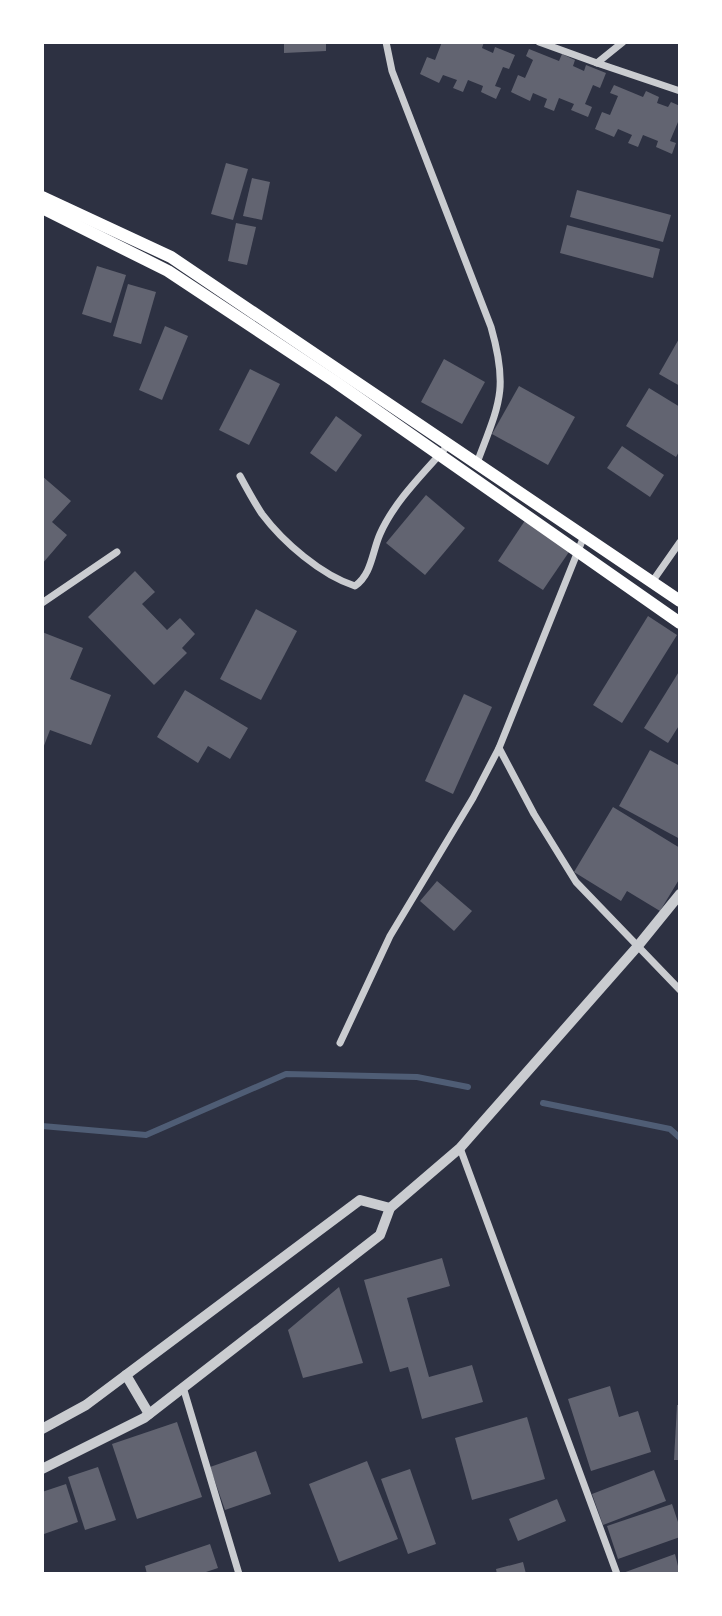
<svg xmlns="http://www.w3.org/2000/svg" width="722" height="1616" font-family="Mulish,sans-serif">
  <rect width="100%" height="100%" fill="#2d3142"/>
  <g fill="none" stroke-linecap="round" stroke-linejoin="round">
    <g stroke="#4f5d75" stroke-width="6">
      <path d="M543 1103 670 1129 680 1138"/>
      <path d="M42 1126 146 1135 286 1074 417 1077 468 1087"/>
    </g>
  </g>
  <g fill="#626471">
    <path d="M284 42H326V51L284 53Z"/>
    <path d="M442 42H484L482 48 493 53 495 47 515 55 509 69 503 67 495 86 501 88 496 99 481 92 483 86 468 80 463 92 453 88 457 80 443 75 439 83 420 74 427 57 435 60Z"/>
    <path d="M529 49 559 61 562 54 575 60 573 66 584 71 586 65 606 73 600 88 593 85 585 104 592 107 588 117 571 110 574 104 559 98 554 111 544 107 547 99 533 93 530 101 511 92 518 75 525 78 533 60 526 56Z"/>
    <path d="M614 85 643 97 646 91 659 97 657 103 668 107 671 102 680 106V123L678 122 670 141 676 143 672 154 656 147 658 141 643 135 638 147 628 143 632 135 618 129 614 137 595 129 602 112 610 115 618 96 610 93Z"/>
    <path d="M226 163 248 169 233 220 211 214Z"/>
    <path d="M252 178 270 182 262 220 243 216Z"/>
    <path d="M577 190 671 215 663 242 570 217Z"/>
    <path d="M236 223 256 227 247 265 228 261Z"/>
    <path d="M567 225 660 249 653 278 560 253Z"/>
    <path d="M97 266 126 275 111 323 82 314Z"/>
    <path d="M128 284 156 292 141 344 113 336Z"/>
    <path d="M165 326 188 336 162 400 139 390Z"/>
    <path d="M680 337V386L659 374Z"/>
    <path d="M444 359 485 382 462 424 421 402Z"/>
    <path d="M250 369 280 384 249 445 219 430Z"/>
    <path d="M519 386 575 417 548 465 492 434Z"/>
    <path d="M649 388 680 407V450L676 457 626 426Z"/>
    <path d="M336 416 362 435 336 472 310 453Z"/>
    <path d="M622 446 664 475 650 497 607 468Z"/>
    <path d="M42 476 71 501 52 522 67 535 42 564Z"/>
    <path d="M426 495 465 528 425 575 386 543Z"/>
    <path d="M526 519 571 549 543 590 498 561Z"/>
    <path d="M135 571 155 592 142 604 167 630 180 618 195 634 182 648 187 653 154 685 88 617Z"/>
    <path d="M256 609 297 631 261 700 220 679Z"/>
    <path d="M648 616 677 635 622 723 593 705Z"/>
    <path d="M42 632 83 648 70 679 111 695 91 745 50 730 42 751Z"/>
    <path d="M680 670V724L668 743 644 728Z"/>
    <path d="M185 690 248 728 230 759 208 746 198 763 157 737Z"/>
    <path d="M464 694 492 707 453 794 425 781Z"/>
    <path d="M650 750 680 766V839L619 806Z"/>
    <path d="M613 807 680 848V878L660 911 627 891 621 901 574 872Z"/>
    <path d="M437 881 472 911 454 931 420 901Z"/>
    <path d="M442 1258 450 1286 407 1298 429 1377 472 1365 483 1402 422 1419 408 1367 390 1372 364 1280Z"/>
    <path d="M339 1287 363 1363 303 1378 288 1330Z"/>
    <path d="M610 1386 619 1417 638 1411 651 1452 591 1471 568 1399Z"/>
    <path d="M677 1405H680V1460H674Z"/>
    <path d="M527 1417 545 1479 472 1500 455 1438Z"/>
    <path d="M177 1422 202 1497 137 1519 112 1444Z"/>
    <path d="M256 1451 271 1494 225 1510 210 1467Z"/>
    <path d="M367 1461 398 1539 339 1562 309 1484Z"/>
    <path d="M98 1467 116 1520 85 1530 68 1477Z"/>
    <path d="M410 1469 436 1544 408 1554 381 1479Z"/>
    <path d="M654 1470 666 1501 603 1525 592 1494Z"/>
    <path d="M66 1484 78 1522 44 1534 42 1526V1492Z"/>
    <path d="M557 1499 566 1521 518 1541 509 1519Z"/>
    <path d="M672 1504 680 1528V1537L618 1559 607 1526Z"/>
    <path d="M210 1544 218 1568 200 1574H147L145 1566Z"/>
    <path d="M675 1554 680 1574H620Z"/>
    <path d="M523 1562 526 1574H497L496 1569Z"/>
  </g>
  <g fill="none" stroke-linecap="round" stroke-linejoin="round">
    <g stroke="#caccd0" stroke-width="7">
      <path d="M386 42 392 71 491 327C509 390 499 404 477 463"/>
      <path d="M539 42 597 63 623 42"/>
      <path d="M597 63 680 91"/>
      <path d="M240 476C247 489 254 502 262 514 283 542 321 575 355 586 372 574 372 552 380 534 395 500 425 472 449 444"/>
      <path d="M584 536 499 748 534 814 576 882 680 990"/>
      <path d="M652 582 680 542"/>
      <path d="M42 603 117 552"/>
      <path d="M340 1043 390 936 473 798 499 748"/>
      <path d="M460 1148 617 1574"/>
      <path d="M183 1387 239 1574"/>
    </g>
    <g stroke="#caccd0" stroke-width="10">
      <path d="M126 1375 149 1414"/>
      <path d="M42 1429 86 1405 360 1200 390 1208"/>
      <path d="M42 1469 144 1418 380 1235 390 1208 460 1148 637 947 680 894"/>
    </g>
    <g stroke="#fff" stroke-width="12">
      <path d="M42 197 171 257 680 601"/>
      <path d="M42 208 168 271 334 381 680 623"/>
    </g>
  </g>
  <rect width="722" height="1616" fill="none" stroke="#ffffff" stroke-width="88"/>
</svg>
